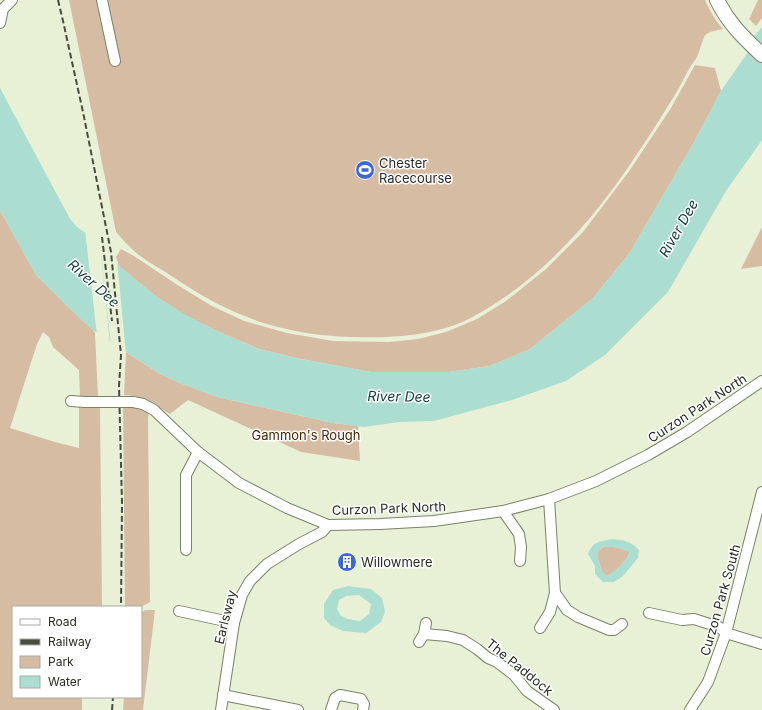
<svg xmlns="http://www.w3.org/2000/svg" width="762" height="710" font-family="Inter,sans-serif">
  <rect width="100%" height="100%" fill="#e8f1d6"/>
  <g fill="#d7bca4">
    <path d="M69 0H705C710 11 715 20 723 29L710 32 705 35C702 42 700 50 697 57 695 61 691 65 689 69 682 82 676 94 668 106 658 122 648 138 637 154 599 212 552 268 493 305 480 313 467 321 452 326 420 337 385 338 351 337 319 336 287 331 257 321 225 309 201 296 173 277 158 267 141 259 129 246 124 242 121 237 116 232Z"/>
    <path d="M758 0H762V18L756 26 749 19Z"/>
    <path d="M695 65 715 68 721 91 693 144 629 254 592 299 530 349 490 366 448 372H371L301 359 259 349 217 331 186 316 153 294 119 266 116 257 121 249 134 256 176 284 210 305 244 321 287 333 333 341 389 342 418 339 446 332 477 319 506 301 546 269 583 232 630 170 671 108Z"/>
    <path d="M0 210 36 275 66 305 93 330 95 333 98 397 80 398 79 370 53 347 49 337 43 332 37 344 10 428 55 442 79 448V406L100 404 102 607H13V697H82V710H0Z"/>
    <path d="M762 227V266L741 269Z"/>
    <path d="M126 352 160 374 180 383 217 397 333 423 358 426 360 461 301 452 188 400 170 414 155 405 135 396 124 395Z"/>
    <path d="M123 403 149 410 148 418 150 602 141 607H125Z"/>
    <path d="M604 547H614L630 551C628 560 615 572 607 576L602 572 598 559V551Z"/>
    <path d="M145 610H155L143 710H123L124 697H141V613Z"/>
  </g>
  <g fill="#abddd1" fill-rule="evenodd">
    <path d="M762 27V140L726 191 668 292 605 355 566 381 512 400 434 421 399 422 364 427 333 423 217 397 180 383 160 374 93 330 66 305 36 275 0 210V88L69 217 76 226 81 230 101 243 119 266 153 294 165 302 186 315 217 331 259 349 301 359 371 372H448L490 366 530 349 592 299 629 254 693 144 721 91 748 52 746 46Z"/>
    <path d="M612 539C623 540 631 541 639 550L638 558 623 576 614 582H603L595 574V566L588 554C594 541 598 542 612 539ZM604 547H614L630 552C628 560 615 572 607 576L602 572 598 559V551Z"/>
    <path d="M348 586 371 589 382 598 385 612 381 622 366 633 343 631 330 625 324 618V604L333 590ZM359 595 371 604 369 614 360 621 348 619 341 616 337 609 339 600 346 596Z"/>
  </g>
  <path fill="#e8f1d6" d="M85 230 102 241 117 260 126 354 111 345 100 244 110 344 97 335Z"/>
  <g fill="none" stroke-linecap="round" stroke-linejoin="round">
    <g stroke="#7a8169" stroke-width="12">
      <g id="minor">
        <path d="M102 0 115 61"/>
        <path d="M0 23 3 9 12 0"/>
        <path d="M71 401 85 402"/>
        <path d="M133 402 143 404 154 410 198 452 239 483 287 508 328 525 380 524 434 521 503 511 549 499 596 481 648 455 687 432 762 381"/>
        <path d="M549 499 555 593 567 610 578 617 609 630H614L622 624"/>
        <path d="M503 511 519 534 521 547 520 561"/>
        <path d="M186 550V475L198 452"/>
        <path d="M179 611 234 623"/>
        <path d="M649 613 682 620 694 619 719 627 726 633 762 644"/>
        <path d="M540 628 550 612 555 593"/>
        <path d="M424 634 447 636 463 640 477 649 488 658 497 662 514 675 527 691 554 710"/>
        <path d="M419 642 424 634 426 623"/>
        <path d="M223 695 298 710"/>
        <path d="M221 710 234 623 242 595 250 581 267 564 299 544 322 532 328 525"/>
        <path d="M331 710 335 698 340 695 361 699 364 704 363 710"/>
        <path d="M690 710 708 682 726 633 762 492"/>
      </g>
    </g>
    <g stroke="#7a8169" stroke-width="16">
      <path id="highway" d="M717 0C729 24 743 37 762 55"/>
    </g>
    <use href="#minor" stroke="#fff" stroke-width="10"/>
    <use href="#highway" stroke="#fff" stroke-width="14"/>
    <g stroke="#474c3f" stroke-width="2" stroke-dasharray="6 3" stroke-linecap="butt">
      <path d="M58 0 63 21 83 112 111 252 121 355 119 386 122 503 121 607"/>
      <path d="M102 237 112 321"/>
      <path d="M112 710 113 697"/>
    </g>
    <g stroke="#7a8169" stroke-width="12" stroke-linecap="butt">
      <path id="minor-bridge" d="M85 402H133"/>
    </g>
    <use href="#minor-bridge" stroke="#fff" stroke-width="10"/>
  </g>
  <defs>
    <g id="stadium-disc" transform="scale(1)"><circle r="9.5" fill="#3c67d8" stroke="#fff"/><path d="M0-5a6.5 5 0 1 0 0 10a6.5 5 0 1 0 0-10ZM-3.5-1.8h7v3.6h-7Z" fill="#fff"/></g>
    <g id="building-disc" transform="scale(1)"><circle r="9.5" fill="#3c67d8" stroke="#fff"/><path d="M-4-6H4V6H1V3H-1V6H-4ZM-2.5-4.3h1.7v1.8h-1.7ZM.8-4.3h1.7v1.8H.8ZM-2.5-1h1.7V.8h-1.7ZM.8-1h1.7V.8H.8Z" fill="#fff"/></g>
  </defs>
  <g fill-rule="evenodd">
    <use href="#stadium-disc" x="365" y="170"/>
    <use href="#building-disc" x="347" y="562"/>
  </g>
  <g text-anchor="middle" dominant-baseline="central" stroke-width="3" stroke-linejoin="round" paint-order="stroke">
    <g font-size="13" fill="#282c22" stroke="#fff" text-anchor="start">
      <text x="379" y="163">Chester<tspan x="379" dy="15">Racecourse</tspan></text>
      <text x="361" y="562">Willowmere</text>
    </g>
    <g font-size="13" fill="#282c22" stroke="#fff">
      <text transform="translate(697 408) rotate(-33)">Curzon Park North</text>
      <text transform="translate(389 508) rotate(-2)">Curzon Park North</text>
      <text transform="translate(720 600) rotate(-74)">Curzon Park South</text>
      <text transform="translate(225 617) rotate(-76)">Earlsway</text>
      <text transform="translate(520 667) rotate(39)">The Paddock</text>
    </g>
    <g font-size="13" fill="#462701" stroke="#fff">
      <text x="306" y="435">Gammon's Rough</text>
    </g>
    <g font-size="14" font-style="italic" fill="#154139" stroke="#fff">
      <text transform="translate(678 228) rotate(-60)">River Dee</text>
      <text transform="translate(94 283) rotate(42)">River Dee</text>
      <text transform="translate(399 396) rotate(1)">River Dee</text>
    </g>
  </g>
  <rect x="12" y="606" width="130" height="92" fill="#ffffff" stroke="#a9aba7"/>
  <rect x="20" y="619" width="20" height="6" fill="#ffffff" stroke="#a9aba7"/>
  <text x="48" y="626" font-size="12" fill="#282c22">Road</text>
  <rect x="20" y="639" width="20" height="6" fill="#474c3f" stroke="#a9aba7"/>
  <text x="48" y="646" font-size="12" fill="#282c22">Railway</text>
  <rect x="20" y="656" width="20" height="12" fill="#d7bca4" stroke="#a9aba7"/>
  <text x="48" y="666" font-size="12" fill="#282c22">Park</text>
  <rect x="20" y="676" width="20" height="12" fill="#abddd1" stroke="#a9aba7"/>
  <text x="48" y="686" font-size="12" fill="#282c22">Water</text>
</svg>
